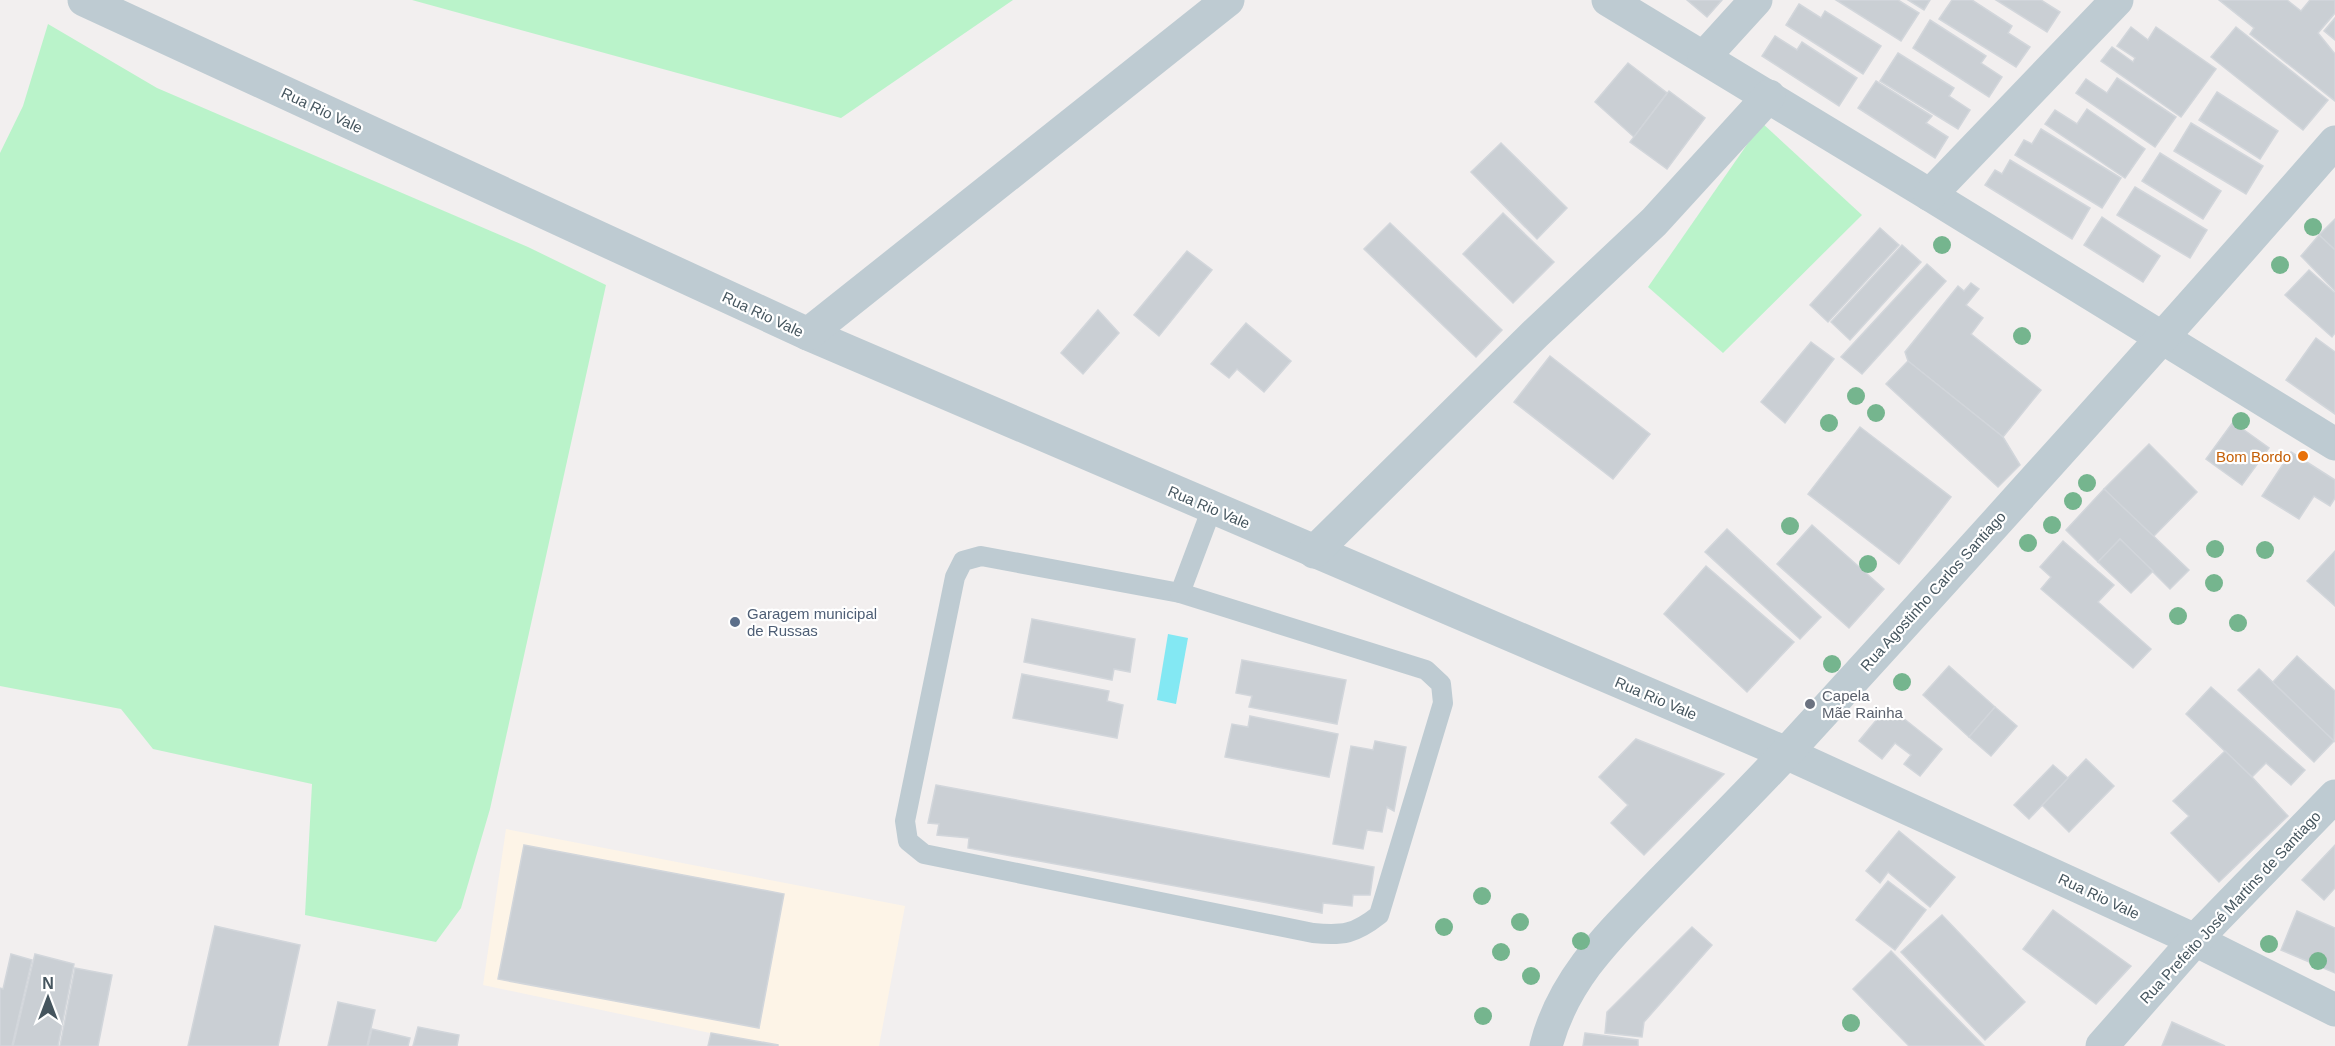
<svg xmlns="http://www.w3.org/2000/svg" width="2335" height="1046" font-family="Arial,sans-serif">
  <rect width="100%" height="100%" fill="#f2efef"/>
  <path fill="#fdf4e7" d="M506 829 905 906 879 1046H708L710 1033 483 985Z"/>
  <g fill="#baf3ca">
    <path d="M412 0H1013L841 118Z"/>
    <path d="M48 24 157 88 528 247 606 285 490 809 461 908 436 942 305 915 312 784 153 749 121 709 0 686V153L23 106Z"/>
    <path d="M1762 123 1862 215 1723 353 1648 287Z"/>
  </g>
  <path fill="#83e8f3" d="M1168 634 1188 638 1176 704 1157 700Z"/>
  <g fill="#cacfd4" stroke="#d2d6db" stroke-width="1.5">
    <path d="M1687 0H1722L1707 17Z"/>
    <path d="M1836 0H1898L1919 13 1901 41Z"/>
    <path d="M1908 0H1930L1924 10Z"/>
    <path d="M1952 0H1972L2012 26 2008 33 2030 47 2016 67 1939 19Z"/>
    <path d="M1996 0H2041L2060 12 2047 32Z"/>
    <path d="M2219 0H2287L2301 11 2310 0H2335V13L2318 33 2335 54V101L2250 34 2254 28Z"/>
    <path d="M1799 4 1821 18 1825 11 1881 46 1863 74 1786 25Z"/>
    <path d="M2335 18V40L2324 31Z"/>
    <path d="M1930 20 1986 56 1981 63 2002 77 1989 97 1913 48Z"/>
    <path d="M2131 27 2148 40 2156 27 2216 69 2181 117 2101 61 2112 47 2133 62 2135 58 2117 46Z"/>
    <path d="M2236 27 2328 100 2303 130 2211 57Z"/>
    <path d="M1775 36 1797 50 1802 42 1857 78 1839 106 1762 56Z"/>
    <path d="M1898 53 1954 88 1949 96 1970 110 1958 129 1880 81Z"/>
    <path d="M1628 63 1667 93 1634 137 1595 102Z"/>
    <path d="M2117 78 2176 117 2155 147 2076 93 2086 79 2107 93Z"/>
    <path d="M1876 81 1932 116 1926 123 1948 137 1935 158 1858 108Z"/>
    <path d="M1669 91 1705 118 1667 169 1630 142Z"/>
    <path d="M2217 92 2278 131 2260 159 2199 120Z"/>
    <path d="M2087 109 2145 149 2125 178 2045 124 2055 110 2077 124Z"/>
    <path d="M2191 123 2263 166 2246 194 2174 151Z"/>
    <path d="M2041 129 2121 178 2102 208 2015 155 2024 140 2032 144Z"/>
    <path d="M1501 143 1567 208 1537 239 1471 172Z"/>
    <path d="M2160 153 2221 191 2203 219 2142 181Z"/>
    <path d="M2010 160 2090 208 2072 239 1985 185 1995 170 2002 174Z"/>
    <path d="M2135 187 2207 230 2190 258 2117 215Z"/>
    <path d="M1503 213 1554 262 1513 303 1463 254Z"/>
    <path d="M2102 217 2160 256 2143 282 2084 245Z"/>
    <path d="M2335 219V250L2319 235Z"/>
    <path d="M1390 223 1502 330 1476 357 1364 249Z"/>
    <path d="M1880 228 1899 245 1828 322 1810 305Z"/>
    <path d="M2319 235 2335 250V291L2301 256Z"/>
    <path d="M1902 245 1921 262 1850 340 1831 322Z"/>
    <path d="M1187 251 1212 270 1159 336 1134 315Z"/>
    <path d="M1927 264 1946 281 1862 374 1841 357Z"/>
    <path d="M2309 270 2335 293V333L2332 337 2285 295Z"/>
    <path d="M1971 283 1979 289 1966 305 1983 318 1971 334 2041 390 2003 437 1908 361 1905 352 1958 286 1964 291Z"/>
    <path d="M1098 310 1119 333 1083 374 1061 353Z"/>
    <path d="M1246 323 1291 361 1264 392 1237 369 1229 378 1211 364Z"/>
    <path d="M2316 338 2335 352V414L2286 380Z"/>
    <path d="M1811 342 1834 359 1785 423 1761 402Z"/>
    <path d="M1550 356 1650 434 1613 479 1514 402Z"/>
    <path d="M1908 361 2003 437 2020 465 1998 487 1886 384Z"/>
    <path d="M2233 422 2269 448 2242 485 2206 459Z"/>
    <path d="M1860 427 1951 497 1899 564 1808 494Z"/>
    <path d="M2149 444 2197 492 2153 537 2104 489Z"/>
    <path d="M2291 452 2335 480V498L2330 506 2314 496 2299 519 2262 496Z"/>
    <path d="M2104 489 2189 570 2170 589 2120 539 2098 562 2066 530Z"/>
    <path d="M1812 525 1884 589 1849 628 1777 564Z"/>
    <path d="M1727 529 1821 617 1800 639 1705 552Z"/>
    <path d="M2120 539 2153 571 2131 593 2098 562Z"/>
    <path d="M2063 541 2114 585 2098 602 2151 649 2133 668 2041 589 2051 577 2040 567Z"/>
    <path d="M2335 551V606L2307 581Z"/>
    <path d="M1706 566 1794 642 1747 692 1664 614Z"/>
    <path d="M1032 619 1135 639 1130 672 1114 669 1112 680 1024 662Z"/>
    <path d="M2297 656 2335 691 2334 741 2272 683Z"/>
    <path d="M1242 660 1346 680 1337 724 1249 707 1252 696 1236 693Z"/>
    <path d="M1949 666 1995 707 1969 737 1923 695Z"/>
    <path d="M2259 669 2334 741 2314 762 2238 690Z"/>
    <path d="M1022 674 1109 691 1107 701 1123 705 1117 738 1013 718Z"/>
    <path d="M2211 687 2305 770 2291 785 2266 763 2252 777 2186 714Z"/>
    <path d="M1888 706 1942 749 1920 776 1904 764 1911 755 1895 743 1882 759 1859 741Z"/>
    <path d="M1995 707 2017 726 1991 756 1969 737Z"/>
    <path d="M1250 716 1338 734 1329 777 1225 757 1232 724 1248 727Z"/>
    <path d="M1636 739 1724 774 1644 855 1611 823 1628 805 1599 777Z"/>
    <path d="M1375 741 1406 747 1394 811 1387 807 1382 832 1367 830 1363 849 1333 844 1351 746 1373 750Z"/>
    <path d="M2225 751 2252 777 2288 816 2219 882 2171 833 2189 816 2173 801Z"/>
    <path d="M2086 759 2114 786 2069 832 2042 805Z"/>
    <path d="M2053 765 2068 778 2029 819 2014 805Z"/>
    <path d="M936 785 1374 867 1370 895H1353L1352 906 1323 903 1322 913 968 848 969 838 937 835 939 824 928 823Z"/>
    <path d="M1899 831 1955 877 1930 907 1888 872 1880 883 1866 871Z"/>
    <path d="M524 845 784 894 759 1028 498 979Z"/>
    <path d="M2335 845V888L2324 900 2302 880Z"/>
    <path d="M1888 881 1926 910 1895 950 1856 920Z"/>
    <path d="M2053 910 2131 966 2096 1004 2023 949Z"/>
    <path d="M2297 911 2335 928V973L2281 950Z"/>
    <path d="M1942 915 2025 1002 1985 1040 1901 952Z"/>
    <path d="M215 926 300 945 278 1046H188Z"/>
    <path d="M1692 927 1712 945 1644 1022 1642 1037 1605 1033 1607 1012Z"/>
    <path d="M1891 951 1984 1046H1909L1853 989Z"/>
    <path d="M11 954 32 960 12 1046H0V988L3 989Z"/>
    <path d="M35 954 74 964 58 1046H13Z"/>
    <path d="M75 968 112 975 98 1046H60Z"/>
    <path d="M338 1002 375 1010 367 1046H328Z"/>
    <path d="M2172 1022 2225 1046H2162Z"/>
    <path d="M418 1027 459 1035 457 1046H413Z"/>
    <path d="M372 1029 410 1038 408 1046H368Z"/>
    <path d="M711 1033 778 1045V1046H708Z"/>
    <path d="M1585 1033 1638 1040V1046H1583Z"/>
  </g>
  <g fill="none" stroke-linecap="round" stroke-linejoin="round">
    <g stroke="#becbd2" stroke-width="20">
      <path d="M981 556 1180 593 1426 670 1441 684 1443 703 1379 915C1355 934 1343 936 1313 933L924 854 908 841 905 821 955 577 963 561Z"/>
      <path d="M1180 593 1212 508"/>
    </g>
    <g stroke="#becbd2" stroke-width="33">
      <path d="M84 0 808 334 1786 753 2195 940 2335 1010"/>
      <path d="M1608 0 1930 195 2335 444"/>
      <path d="M1704 57 1756 0"/>
      <path d="M1930 195 2117 0"/>
      <path d="M808 334 1228 0"/>
      <path d="M1314 552 1535 334 1654 222 1769 96"/>
      <path d="M1546 1046C1564 976 1614 931 1663 880 1705 837 1748 794 1789 750 1973 549 2156 347 2335 142"/>
      <path d="M2102 1046 2195 940 2335 796"/>
    </g>
  </g>
  <g fill="#75b58e">
    <circle cx="2313" cy="227" r="9"/>
    <circle cx="1942" cy="245" r="9"/>
    <circle cx="2280" cy="265" r="9"/>
    <circle cx="2022" cy="336" r="9"/>
    <circle cx="1856" cy="396" r="9"/>
    <circle cx="1876" cy="413" r="9"/>
    <circle cx="2241" cy="421" r="9"/>
    <circle cx="1829" cy="423" r="9"/>
    <circle cx="2087" cy="483" r="9"/>
    <circle cx="2073" cy="501" r="9"/>
    <circle cx="2052" cy="525" r="9"/>
    <circle cx="1790" cy="526" r="9"/>
    <circle cx="2028" cy="543" r="9"/>
    <circle cx="2215" cy="549" r="9"/>
    <circle cx="2265" cy="550" r="9"/>
    <circle cx="1868" cy="564" r="9"/>
    <circle cx="2214" cy="583" r="9"/>
    <circle cx="2178" cy="616" r="9"/>
    <circle cx="2238" cy="623" r="9"/>
    <circle cx="1832" cy="664" r="9"/>
    <circle cx="1902" cy="682" r="9"/>
    <circle cx="1482" cy="896" r="9"/>
    <circle cx="1520" cy="922" r="9"/>
    <circle cx="1444" cy="927" r="9"/>
    <circle cx="1581" cy="941" r="9"/>
    <circle cx="2269" cy="944" r="9"/>
    <circle cx="1501" cy="952" r="9"/>
    <circle cx="2318" cy="961" r="9"/>
    <circle cx="1531" cy="976" r="9"/>
    <circle cx="1483" cy="1016" r="9"/>
    <circle cx="1851" cy="1023" r="9"/>
  </g>
  <circle fill="#e8710a" stroke="#fff" stroke-width="2" cx="2303" cy="456" r="6"/>
  <circle fill="#5c6f8a" stroke="#fff" stroke-width="2" cx="735" cy="622" r="6"/>
  <circle fill="#6b7280" stroke="#fff" stroke-width="2" cx="1810" cy="704" r="6"/>
  <g text-anchor="middle" dominant-baseline="central" stroke-width="4.5" stroke-linejoin="round" paint-order="stroke">
    <g font-size="15" fill="#45555e" stroke="#fff">
      <text transform="translate(322 110) rotate(25)">Rua Rio Vale</text>
      <text transform="translate(763 314) rotate(25)">Rua Rio Vale</text>
      <text transform="translate(1209 507) rotate(23)">Rua Rio Vale</text>
      <text transform="translate(1933 591) rotate(-48)">Rua Agostinho Carlos Santiago</text>
      <text transform="translate(1656 698) rotate(23)">Rua Rio Vale</text>
      <text transform="translate(2099 896) rotate(25)">Rua Rio Vale</text>
      <text transform="translate(2230 907) rotate(-47)">Rua Prefeito José Martins de Santiago</text>
    </g>
    <g font-size="15" fill="#c56008" stroke="#fff" text-anchor="end">
      <text x="2291" y="456">Bom Bordo</text>
    </g>
    <g font-size="15" fill="#4e5e75" stroke="#fff" text-anchor="start">
      <text x="747" y="613">Garagem municipal<tspan x="747" dy="17">de Russas</tspan></text>
    </g>
    <g font-size="15" fill="#5b616d" stroke="#fff" text-anchor="start">
      <text x="1822" y="695">Capela<tspan x="1822" dy="17">Mãe Rainha</tspan></text>
    </g>
  </g>
  <g transform="translate(48 998)" stroke="#ffffff" stroke-width="4.5" paint-order="stroke">
  <path d="M0-4.5L10 22L0 15L-10 22Z" fill="#45555e"/>
  <text y="-9" font-size="16" font-weight="bold" text-anchor="middle" fill="#45555e">N</text>
  </g>
</svg>
